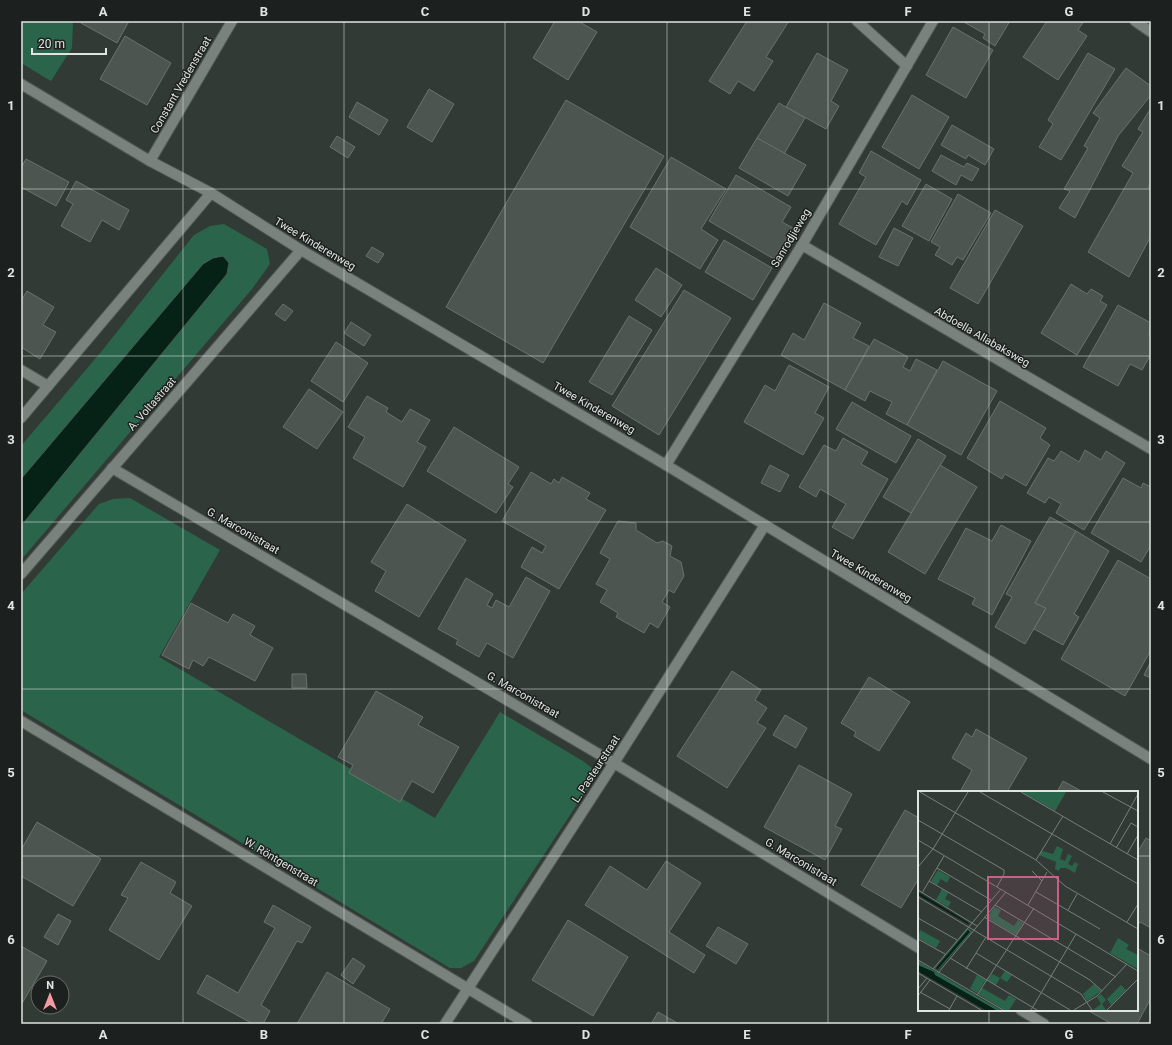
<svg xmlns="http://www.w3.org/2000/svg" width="1172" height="1045" font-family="Roboto,sans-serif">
  <rect width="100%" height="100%" fill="#323a36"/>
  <g fill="#2a654b">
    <path d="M21 21H73L72 48 51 81 21 63Z"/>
    <path d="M224 224 267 249 270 264 252 289 21 560V526L227 274 229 263 223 256 213 258 203 264 21 479V446L101 352 194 235 210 226Z"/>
    <path d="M130 498 220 550 159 657 435 818 500 712 583 761 593 769V780L474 961 461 968H450L21 710V594L99 504 113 499Z"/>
  </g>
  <path fill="#062116" stroke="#475c53" d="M223 256 229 263 227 274 21 526V479L203 264 213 258Z"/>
  <g fill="#4d5550" stroke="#6a726e">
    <path d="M82 21H129L117 43 81 23Z"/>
    <path d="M555 21H578L597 32 568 80 533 58Z"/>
    <path d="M747 21H789L766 57 773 61 754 91 738 81 730 94 709 81Z"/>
    <path d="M962 21H1010L995 46 983 38 985 34Z"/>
    <path d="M1047 21H1084L1078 30 1087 36 1058 80 1023 57Z"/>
    <path d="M953 27 993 50 966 98 926 75Z"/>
    <path d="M125 36 171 63 147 105 100 79Z"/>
    <path d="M817 53 848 70 831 101 839 106 826 129 786 107Z"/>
    <path d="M1088 53 1115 69 1061 160 1039 147 1053 124 1048 120Z"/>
    <path d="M1126 68 1151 86V95L1118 136 1075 218 1059 208 1070 191 1064 189 1088 148 1084 146 1100 118 1093 113Z"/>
    <path d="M429 89 454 104 432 142 407 127Z"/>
    <path d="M912 95 949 117 919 169 882 147Z"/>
    <path d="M566 100 664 156 543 363 446 307Z"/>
    <path d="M357 102 388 120 379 135 349 117Z"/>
    <path d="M779 103 805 118 784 154 757 138Z"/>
    <path d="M1151 108V182L1148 187 1151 189V236L1129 277 1088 252 1133 173 1122 166 1143 132 1138 129Z"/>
    <path d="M952 125 994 149 985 165 968 155 966 159 941 145Z"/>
    <path d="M337 136 355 147 348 158 330 147Z"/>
    <path d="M757 138 806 165 788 196 739 168Z"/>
    <path d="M871 151 921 180 907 205 902 201 876 245 839 224 866 177 859 173Z"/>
    <path d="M941 155 964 167 967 163 979 169 972 181 961 175 956 185 932 171Z"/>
    <path d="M671 157 726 189 701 229 718 240 700 269 630 227Z"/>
    <path d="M26 159 69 182 56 206 21 187V168Z"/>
    <path d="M736 175 791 207 782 222 793 228 774 259 709 221Z"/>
    <path d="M76 181 129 210 119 230 102 220 90 242 61 226 73 204 66 200Z"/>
    <path d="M926 184 952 199 929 241 902 226Z"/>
    <path d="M958 194 991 213 963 260 957 257 952 265 935 255 940 247 931 242Z"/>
    <path d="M995 210 1023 226 978 304 950 288Z"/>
    <path d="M894 228 913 238 898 266 879 257Z"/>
    <path d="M724 240 772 268 753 300 705 272Z"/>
    <path d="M372 247 384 254 378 263 366 256Z"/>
    <path d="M656 268 682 285 661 317 635 300Z"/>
    <path d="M1071 284 1087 294 1091 289 1103 296 1100 301 1107 305 1077 355 1041 333Z"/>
    <path d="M684 290 731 318 659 435 612 406Z"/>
    <path d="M27 291 54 307 43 325 56 332 40 359 21 347V301Z"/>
    <path d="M824 303 861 323 853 338 869 346 845 390 781 355 793 333 804 340Z"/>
    <path d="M283 304 293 311 285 321 275 314Z"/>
    <path d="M1118 305 1151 323 1149 335 1151 336V354L1142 370 1130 364 1118 386 1083 367Z"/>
    <path d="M629 316 652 330 612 395 589 382Z"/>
    <path d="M351 322 371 335 364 346 344 333Z"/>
    <path d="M874 339 908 357 903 367 910 371 916 359 937 370 907 425 886 414 892 402 870 391 865 401 845 390Z"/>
    <path d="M336 342 368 363 343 402 311 381Z"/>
    <path d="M943 361 997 391 961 455 907 425Z"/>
    <path d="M789 365 829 387 815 413 824 418 803 455 744 422 765 385 775 391Z"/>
    <path d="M309 389 343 412 317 449 283 427Z"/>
    <path d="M367 396 388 408 386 412 402 422 410 409 430 420 417 442 426 447 403 487 353 458 365 437 348 427Z"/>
    <path d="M1000 401 1046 428 1040 438 1050 445 1026 486 1005 474 1002 479 967 458Z"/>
    <path d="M852 402 911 436 896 463 836 429Z"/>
    <path d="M454 427 519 467 508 484 513 487 496 513 427 471Z"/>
    <path d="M843 438 868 452 861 464 888 479 853 539 832 527 846 504 820 489 816 497 799 487 824 445 836 451Z"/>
    <path d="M918 439 946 456 911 513 883 497Z"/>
    <path d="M1085 450 1101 460 1106 451 1125 463 1084 530 1056 513 1061 504 1049 497 1045 503 1027 493 1048 458 1054 461 1061 451 1079 462Z"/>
    <path d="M770 465 789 475 780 492 761 483Z"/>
    <path d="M940 465 977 487 925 574 888 552Z"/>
    <path d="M531 472 551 484 554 479 559 483 562 477 590 493 586 499 606 510 559 589 521 567 532 547 542 553 546 546 502 521Z"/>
    <path d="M1123 478 1141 488 1143 483 1151 487V545L1141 562 1091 533Z"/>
    <path d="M407 504 466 540 419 617 375 591 386 571 371 562Z"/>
    <path d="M1050 517 1076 531 1035 603 1046 608 1025 644 995 627 1012 597 1006 594Z"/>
    <path d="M618 521 636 523V530L657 543 663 541 672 546 670 556 681 562 684 576 674 593 669 590 662 602 670 607 658 628 650 623 644 633 616 617 618 613 600 602 607 590 596 584 610 559 600 553Z"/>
    <path d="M1001 525 1031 541 992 615 972 604 975 598 938 579 966 528 992 541Z"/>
    <path d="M1076 531 1109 551 1074 614 1079 617 1063 645 1034 629 1046 608 1035 603Z"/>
    <path d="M1118 560 1151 579V650L1125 696 1061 659Z"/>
    <path d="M526 577 550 591 513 658 487 643 479 657 456 644 458 640 438 629 466 578 493 594 487 605 492 608 496 600 509 607Z"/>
    <path d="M191 603 228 623 233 614 255 626 250 635 273 648 255 681 209 657 203 666 193 660 189 669 162 655Z"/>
    <path d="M1151 661V678L1144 675Z"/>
    <path d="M732 671 761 690 755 700 767 708 757 723 766 728 727 788 677 756Z"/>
    <path d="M292 674H306L307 688H292Z"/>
    <path d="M869 677 910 702 879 751 854 736 856 732 841 723Z"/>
    <path d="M376 691 423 717 418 725 459 747 433 793 412 781 400 802 349 773 353 765 338 757Z"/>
    <path d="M785 715 807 728 796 748 773 735Z"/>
    <path d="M976 729 1027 758 1007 792H960L972 770 952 758 966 733 972 737Z"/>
    <path d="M799 765 852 794 835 826 842 829 825 860 764 827Z"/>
    <path d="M1063 781 1083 792H1057Z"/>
    <path d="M905 810 919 818V878L901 908 861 885Z"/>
    <path d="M37 822 101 859 73 906 21 876V850Z"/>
    <path d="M1146 838 1151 841V928L1140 922 1137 926V853Z"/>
    <path d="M666 861 701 883 669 932 705 955 694 973 585 905 610 866 647 890Z"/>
    <path d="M141 862 176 882 170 893 192 906 159 960 109 930 128 898 121 895Z"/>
    <path d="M273 905 311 927 302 943 297 941 261 1005 270 1011 263 1024H253L197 993 207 975 238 993 275 928 264 922Z"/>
    <path d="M58 914 71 921 58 945 44 937Z"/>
    <path d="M568 920 628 957 593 1016 532 980Z"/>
    <path d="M718 927 748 944 736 964 706 946Z"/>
    <path d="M21 946 47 961 21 1005Z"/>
    <path d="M1137 948 1151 956V998L1137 1024H1112L1087 1010H1137Z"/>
    <path d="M353 958 365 966 353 984 341 975Z"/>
    <path d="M327 972 390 1009 381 1024H297Z"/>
    <path d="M658 1012 679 1024H651Z"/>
  </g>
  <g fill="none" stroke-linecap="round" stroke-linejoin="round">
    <g stroke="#515854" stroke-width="12">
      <g id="minor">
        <path d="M857 21 907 66"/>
        <path d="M1135 21 1151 32"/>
        <path d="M150 161 232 21"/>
        <path d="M802 245 1151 449"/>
        <path d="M21 370 48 386"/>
        <path d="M21 418 211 193"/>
        <path d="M666 465 802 245 933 21"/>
        <path d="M112 468 614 763 919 948"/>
        <path d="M21 574 301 250"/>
        <path d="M21 721 527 1024"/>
        <path d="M1021 1010 1044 1024"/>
        <path d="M445 1024 614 763 765 525"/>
      </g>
    </g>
    <g stroke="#515854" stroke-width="12">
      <path id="tertiary" d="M21 84 150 161 211 193 301 250 666 465 1151 759"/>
    </g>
    <use href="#minor" stroke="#7a827e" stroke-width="10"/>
    <use href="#tertiary" stroke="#7a827e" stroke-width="10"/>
  </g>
  <path fill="none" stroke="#e0e4e2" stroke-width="1" stroke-opacity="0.55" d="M183 21V1024M344 21V1024M505 21V1024M667 21V1024M828 21V1024M989 21V792M21 189H1151M21 356H1151M21 522H1151M21 689H1151M21 856H919M1137 856H1151M989 1010V1024"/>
  <g text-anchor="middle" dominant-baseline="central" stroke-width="3" stroke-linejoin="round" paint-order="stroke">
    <g font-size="11" fill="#e0e4e2" stroke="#1c201e">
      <text transform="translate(181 85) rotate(-60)">Constant Vredenstraat</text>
      <text transform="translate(791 238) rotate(-59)">Sanrodjieweg</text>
      <text transform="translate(315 244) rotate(31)">Twee Kinderenweg</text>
      <text transform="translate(982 337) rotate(30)">Abdoella Allabaksweg</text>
      <text transform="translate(152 404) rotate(-49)">A. Voltastraat</text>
      <text transform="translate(594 408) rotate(30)">Twee Kinderenweg</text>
      <text transform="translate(243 531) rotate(30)">G. Marconistraat</text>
      <text transform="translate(871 576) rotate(31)">Twee Kinderenweg</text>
      <text transform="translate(523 695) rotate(30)">G. Marconistraat</text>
      <text transform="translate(596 769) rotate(-57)">L. Pasteurstraat</text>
      <text transform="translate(281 862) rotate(31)">W. Röntgenstraat</text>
      <text transform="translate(801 862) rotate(31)">G. Marconistraat</text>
    </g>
  </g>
  <g transform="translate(918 791)">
    <rect width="220" height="220" fill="#323a36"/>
    <path d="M104 1H148L137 20ZM139 55 145 58 142 68 147 70 150 63 154 65 150 73 154 75 157 71 160 73 157 82 148 77H142L141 80 137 78 138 71 121 64 124 60 135 63ZM20 79 32 86 29 92 23 88 19 94 13 90ZM24 98 30 102 27 108 33 111 30 116 18 109ZM76 116 83 119 80 125 96 135 100 129 105 132 98 144 69 127ZM50 137 54 141 19 180 17 177ZM50 139V142L20 178 18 177ZM2 139 22 150 18 157 0 147ZM200 147 211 154 208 158 220 164V178L192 162ZM0 170 60 206 83 219H78L17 184 0 174ZM87 180 94 184 89 191 82 187 78 194 69 189 74 183 82 187ZM59 184 68 189 59 202 52 198ZM176 193 183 200 169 210 165 203ZM203 194 208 199 193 214 189 208ZM64 197 87 210 91 204 98 208 91 219H86L60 203ZM183 203 188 209 184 213 188 219H175L183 213 179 206Z" fill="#2a654b" fill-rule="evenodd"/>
    <path d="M0 101 51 132 50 133 0 104ZM50 139 52 141 19 179 18 177ZM0 174 16 181 17 184 78 219H67L12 187 0 180Z" fill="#062116"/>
    <path fill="none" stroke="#787e7b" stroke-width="1" d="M2 1 118 69M62 1 220 93M103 1 220 69M185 1 220 20M145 25 118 69 147 95 220 138M0 29 86 79V83L79 96M0 49 220 180M192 53 220 3M198 57 213 32 220 36M209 63 220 44M0 76 15 58 50 1M19 77 73 109M114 80 124 90M11 90 64 121M0 99 59 135M118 101 182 138M4 102 26 65M0 106 163 203 174 219M77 114 198 186M110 114 129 81M150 119 159 103M66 126 172 189 184 200M0 127 39 149M209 131 220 113M0 148 27 163M58 162 152 219M32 167 119 219M0 169 85 219M15 178 83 98M48 178 68 146M0 182 63 219M20 182 88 101M0 198 9 187M2 201 32 218M59 204 116 117M0 205 12 189M31 219 39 205M113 219 158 143M156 219 179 205 209 173M189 219 220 188"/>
    <path fill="#cc5f8a" fill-opacity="0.15" stroke="#cc5f8a" stroke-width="2" d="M70 86H140V148H70Z"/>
    <rect width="220" height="220" fill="none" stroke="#e0e4e2" stroke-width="2"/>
  </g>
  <rect width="1172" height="1045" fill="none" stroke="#1c201e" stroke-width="44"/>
  <g transform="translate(50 995)"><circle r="19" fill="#1c201e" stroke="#6a6e6c"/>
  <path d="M0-3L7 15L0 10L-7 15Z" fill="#f49aa4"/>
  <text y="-6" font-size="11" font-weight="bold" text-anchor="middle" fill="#e0e4e2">N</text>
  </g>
  <path d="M32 48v6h74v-6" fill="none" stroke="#e0e4e2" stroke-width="2"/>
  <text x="38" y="48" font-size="12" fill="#e0e4e2" stroke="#1c201e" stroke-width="3" paint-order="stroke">20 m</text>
  <rect x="22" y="22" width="1128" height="1001" fill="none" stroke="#e0e4e2" stroke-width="1.5"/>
  <g font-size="13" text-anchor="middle" font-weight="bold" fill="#e0e4e2">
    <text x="103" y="16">A</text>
    <text x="264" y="16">B</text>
    <text x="425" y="16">C</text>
    <text x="586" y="16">D</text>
    <text x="747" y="16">E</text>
    <text x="908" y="16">F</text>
    <text x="1069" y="16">G</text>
    <text x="11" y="110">1</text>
    <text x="1161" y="110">1</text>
    <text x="11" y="277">2</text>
    <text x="1161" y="277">2</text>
    <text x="11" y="444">3</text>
    <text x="1161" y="444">3</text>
    <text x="11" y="610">4</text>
    <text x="1161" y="610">4</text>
    <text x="11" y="777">5</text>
    <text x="1161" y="777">5</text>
    <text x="11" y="944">6</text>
    <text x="1161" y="944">6</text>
    <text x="103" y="1039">A</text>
    <text x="264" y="1039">B</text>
    <text x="425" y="1039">C</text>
    <text x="586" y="1039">D</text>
    <text x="747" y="1039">E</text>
    <text x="908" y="1039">F</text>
    <text x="1069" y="1039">G</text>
  </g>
</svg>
